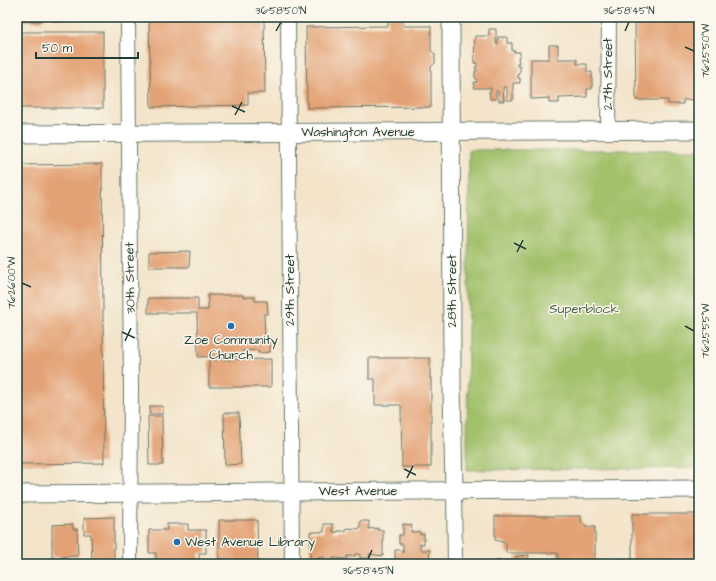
<svg xmlns="http://www.w3.org/2000/svg" width="716" height="581" font-family="'Architects Daughter',sans-serif">
  <rect width="100%" height="100%" fill="#fbf7ec"/>
  <filter id="ink" filterUnits="userSpaceOnUse"><feTurbulence type="fractalNoise" baseFrequency=".025" numOctaves="2"/><feDisplacementMap in="SourceGraphic" scale="8" xChannelSelector="R" yChannelSelector="G"/><feConvolveMatrix kernelMatrix="1 2 1 2 8 2 1 2 1" color-interpolation-filters="sRGB"/></filter>
  <filter id="wash" filterUnits="userSpaceOnUse"><feTurbulence type="fractalNoise" baseFrequency=".012" numOctaves="4" result="noise"/><feDisplacementMap in="SourceGraphic" scale="16" xChannelSelector="R" yChannelSelector="G"/><feGaussianBlur stdDeviation="0.9" result="paint"/><feColorMatrix in="noise" values="0 0 0 0 0 0 0 0 0 0 0 0 0 0 0 0 0 1.4 0 .05"/><feComposite in="paint" operator="in"/></filter>
  <g filter="url(#wash)">
    <rect width="100%" height="100%" fill="#f3e4ca"/>
    <path fill="#a1c16a" stroke="#607f4f" d="M469 150H699V468L467 470Z"/>
    <g id="blocks">
      <g fill="#e3a275">
        <rect x="17" y="17" width="25" height="4"/>
        <rect x="54" y="17" width="38" height="2"/>
        <path d="M149 17H264L265 93H248V105L151 107Z"/>
        <path d="M388 17H403V26H431V51L435 54V63L431 67V107L307 108 306 27 388 26Z"/>
        <path d="M635 17H699V99L683 100V104H668V100H636Z"/>
        <path d="M489 29H496V44H498V37H507V43H512V51H515L514 52H520V56L518 57 519 63H517V66H520V71L519 72 518 76V78H520V83H513V100H507V87H503L504 101H499L498 91H496V99H490L489 91H491V88H474V82H477V79L475 78V71H477L475 67H477V63H474L475 36H489Z"/>
        <rect x="17" y="32" width="86" height="76"/>
        <path d="M549 45H558V59H577V64H587V72H592V89H587V97L559 98V103H549V98L531 99V59H549Z"/>
        <path d="M102 164 104 463 17 464V165Z"/>
        <path d="M190 251 189 267H149V252Z"/>
        <path d="M208 295H243V297H255V301H267L268 314H264L265 337H270V352L258 353V350L242 351V356L198 357 197 313H148V298H198V310H208Z"/>
        <path d="M369 358H430V379L431 378V467H402L401 405H375V379H369Z"/>
        <path d="M271 359V387H209V360Z"/>
        <path d="M150 406H163V414H149Z"/>
        <path d="M224 413H239L241 464 225 465Z"/>
        <path d="M148 416H162L163 465H149Z"/>
        <rect x="632" y="514" width="67" height="50"/>
        <path d="M495 516H581V522L586 527H595V564H558V553H506V543L495 540Z"/>
        <path d="M114 517V564H92L91 534H84V518Z"/>
        <path d="M219 520H257L258 564H219Z"/>
        <path d="M360 521H369V529L378 528 377 530H383V556L369 554 370 558H360V554H355V556H347V559L333 558V561H324V557L318 558V559H310V532H324V524H333V532H338V531H346V528L360 529Z"/>
        <path d="M73 524V529H77L78 556 52 557V525Z"/>
        <path d="M167 524H188V530H206V553H199V564H156V553H149V530H167Z"/>
        <path d="M403 524 412 525 411 532H420V535L424 534V544H420V550H430L429 559H425L426 564H400V559H395V550H402L403 553V544H399V535H403Z"/>
        <path d="M529 555 528 560H549V564H496L495 561 516 560V556Z"/>
      </g>
    </g>
  </g>
  <g filter="url(#ink)">
    <use href="#blocks" fill-opacity="0" stroke="#697768" stroke-width="1"/>
    <g fill="none" stroke-linecap="round" stroke-linejoin="round">
      <g stroke="#697768" stroke-width="16">
        <g id="minor">
          <path d="M128 17 131 387 130 564"/>
          <path d="M288 17 292 564"/>
          <path d="M608 130 609 17"/>
          <path d="M454 491 455 564"/>
        </g>
      </g>
      <g stroke="#697768" stroke-width="19">
        <g id="tertiary">
          <path d="M451 17 452 387 454 491"/>
          <path d="M17 134 699 130"/>
          <path d="M17 494 699 489"/>
        </g>
      </g>
      <use href="#minor" stroke="#fff" stroke-width="14"/>
      <use href="#tertiary" stroke="#fff" stroke-width="17"/>
    </g>
  </g>
  <path fill="none" stroke="#1f3d34" stroke-width="1.5" d="M276 31 281 22M625 31 629 22M685 47 694 51M232 106 245 112M235 115 242 102M514 243 526 249M517 252 523 240M22 283 31 287M685 326 694 331M122 332 135 338M125 341 131 328M404 469 416 475M407 478 413 466M368 559 372 550"/>
  <g fill="#1f6fb2" stroke="#fbf7ec" stroke-width="1.5">
    <circle cx="231" cy="326" r="4"/>
    <circle cx="177" cy="542" r="4"/>
  </g>
  <g text-anchor="middle" dominant-baseline="central" stroke-width="3" stroke-linejoin="round" paint-order="stroke">
    <g font-size="13" fill="#1f3d34" stroke="#fbf7ec">
      <text transform="translate(608 74) rotate(-90)">27th Street</text>
      <text x="358" y="132">Washington Avenue</text>
      <text transform="translate(130 278) rotate(-91)">30th Street</text>
      <text transform="translate(290 290) rotate(-90)">29th Street</text>
      <text transform="translate(452 291) rotate(-90)">28th Street</text>
      <text x="358" y="491">West Avenue</text>
    </g>
    <g font-size="13" fill="#405e42" stroke="#fbf7ec">
      <text x="584" y="309">Superblock</text>
    </g>
    <g font-size="13" fill="#1f3d34" stroke="#fbf7ec">
      <text x="231" y="340">Zoe Community<tspan x="231" dy="15">Church</tspan></text>
      <text x="185" y="542" text-anchor="start">West Avenue Library</text>
    </g>
  </g>
  <rect width="716" height="581" fill="none" stroke="#fbf7ec" stroke-width="44"/>
  <path d="M36 52v6h102v-6" fill="none" stroke="#1f3d34" stroke-width="2"/>
  <text x="42" y="52" font-size="12" fill="#1f3d34" stroke="#fbf7ec" stroke-width="3" paint-order="stroke">50 m</text>
  <rect x="22" y="22" width="672" height="537" fill="none" stroke="#1f3d34" stroke-width="1.5"/>
  <g font-size="10" text-anchor="middle" fill="#1f3d34">
    <text x="281" y="14">36°58'50"N</text>
    <text x="629" y="14">36°58'45"N</text>
    <text transform="translate(705 51) rotate(-90)" y="4">76°25'50"W</text>
    <text transform="translate(11 283) rotate(-90)" y="4">76°26'00"W</text>
    <text transform="translate(705 331) rotate(-90)" y="4">76°25'55"W</text>
    <text x="368" y="574">36°58'45"N</text>
  </g>
</svg>
